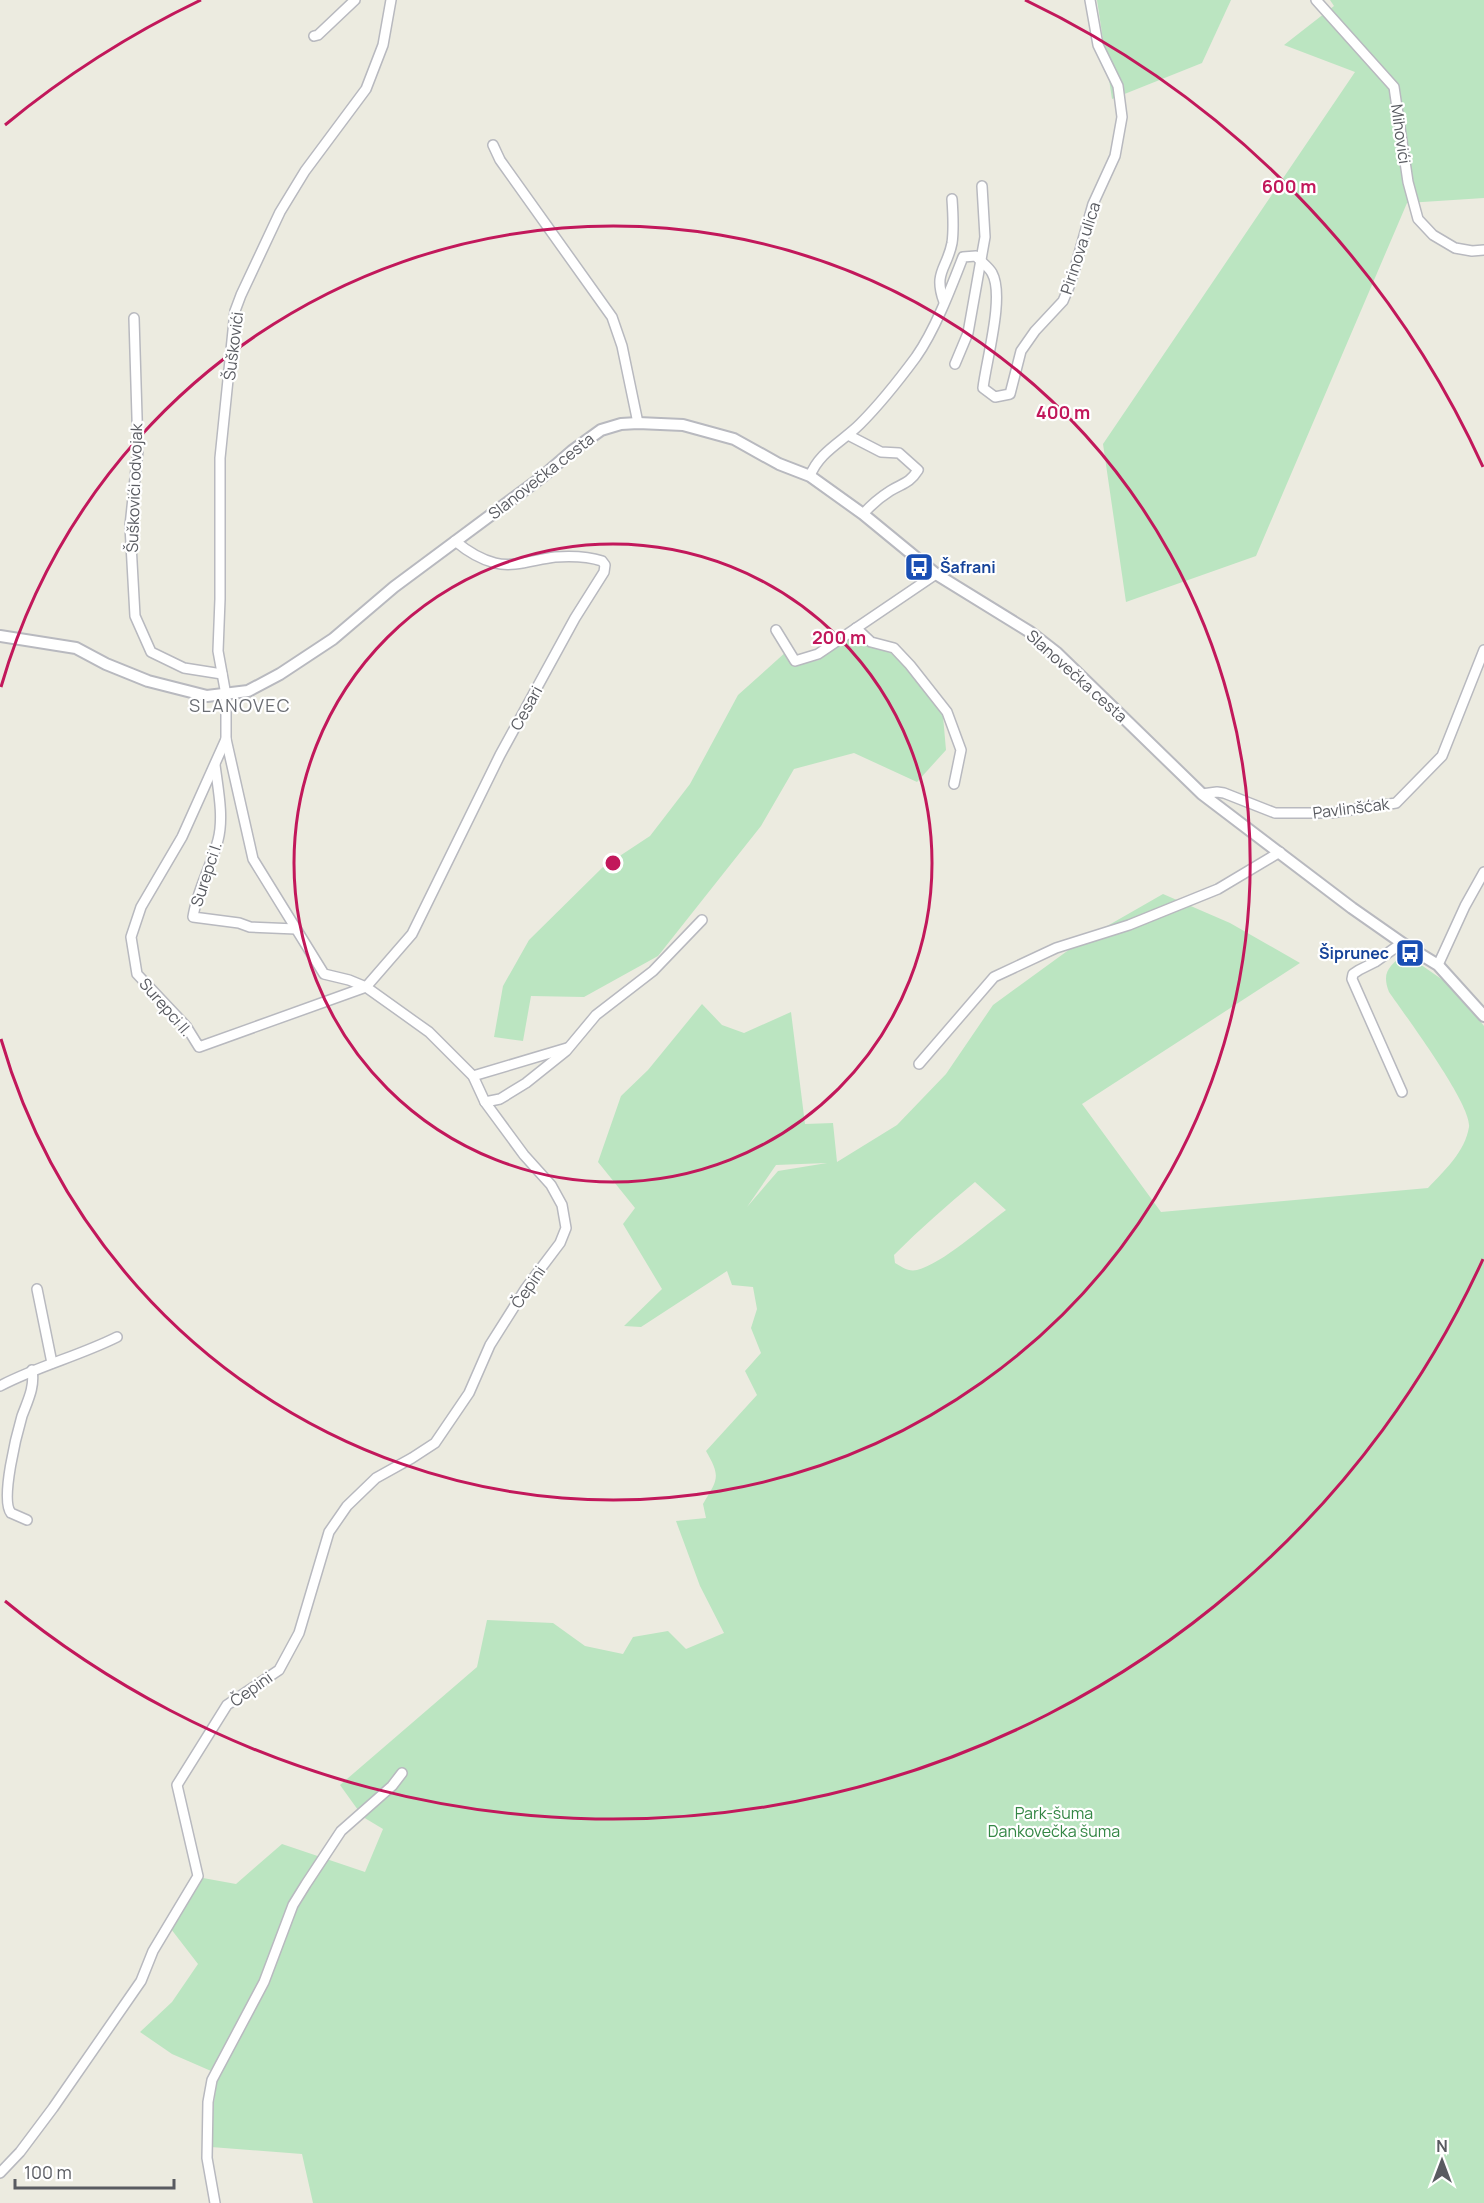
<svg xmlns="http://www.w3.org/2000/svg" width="1484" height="2203" font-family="Manrope,sans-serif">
  <rect width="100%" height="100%" fill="#ecebe0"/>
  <g fill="#bbe5c1" fill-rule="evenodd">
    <path d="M1097 0H1231L1202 63 1112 99Z"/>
    <path d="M1330 0H1484V198L1407 203 1256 556 1126 602 1103 444 1355 72 1284 45 1334 6Z"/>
    <path d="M853 635 864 645 891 653 919 681 943 716 946 750 917 782 854 753 794 769 761 826 658 956 584 997 531 996 523 1041 494 1037 503 986 529 940 603 867 650 836 690 784 738 695 787 651 792 666 819 660Z"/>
    <path d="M1163 894 1230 923 1300 963 1082 1104 1161 1212 1428 1188C1444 1171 1465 1152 1469 1127 1472 1105 1405 1015 1389 992 1381 971 1390 967 1404 953L1450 985 1484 1026V2203H313L302 2154 211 2147 212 2116 218 2074 172 2054 140 2032 172 2002 198 1964 171 1929 203 1878 236 1884 282 1844 365 1872 383 1829 363 1817 340 1785 477 1667 487 1620 553 1623 585 1646 623 1654 633 1637 668 1631 686 1649 724 1633 700 1586 676 1521 706 1518 703 1504C718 1479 721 1477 706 1451L757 1395 745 1371 761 1353 751 1328 757 1309 753 1287 732 1285 727 1271 641 1327 624 1326 662 1289 623 1224 635 1208 598 1162 621 1096 648 1070 702 1004 722 1025 744 1033 791 1012 805 1124 833 1123 837 1162 897 1125 946 1074 993 1005 1081 941ZM827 1163 778 1171 747 1207 776 1165ZM975 1182 1006 1210C984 1226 942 1264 917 1270 908 1272 902 1267 895 1263L894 1255C920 1229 947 1205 975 1182Z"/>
  </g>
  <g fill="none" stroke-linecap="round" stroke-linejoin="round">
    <g stroke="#b8b9bf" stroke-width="12">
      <g id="minor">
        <path d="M1316 0 1394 87 1408 182 1418 219 1433 235 1455 248 1472 251 1484 250"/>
        <path d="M314 36 318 35 355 0"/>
        <path d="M493 145 500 160 612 317 622 346 638 423"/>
        <path d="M944 302C933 272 947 269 952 243 954 229 953 213 952 199"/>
        <path d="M134 318 138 450 130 526 135 616 151 652 184 668 222 674"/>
        <path d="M955 364 968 333 985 237 982 186"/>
        <path d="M848 435 881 452 899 453 918 470C909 484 903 483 890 491 879 498 871 505 863 514"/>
        <path d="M810 476C819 452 842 442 860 424 880 404 899 380 916 357 935 330 951 288 963 257L976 256C981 262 989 267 992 273 1005 296 986 361 983 388L995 397 1010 394 1021 351 1035 331 1063 301 1071 282 1093 204 1115 156 1122 117 1118 86 1098 45 1090 0"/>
        <path d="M856 628 871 642 894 648 910 665 947 712 961 750 954 784"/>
        <path d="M776 630 795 661 818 654 936 574"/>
        <path d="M226 739 182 837 141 907 131 937 137 974 186 1026 199 1047 366 987 412 934 500 755 575 618 604 572 605 565 602 561C587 556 570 556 555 557 536 559 514 568 495 563 479 559 467 551 455 541"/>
        <path d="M215 765C218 789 224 817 218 840 211 867 197 890 193 917L239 923 250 927 296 929"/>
        <path d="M1202 794 1217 792 1224 793 1275 813H1331L1396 803 1442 756 1484 650"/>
        <path d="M1402 943 1375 962 1359 970 1353 974 1352 979 1402 1092"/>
        <path d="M1438 965 1465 906 1484 872"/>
        <path d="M919 1064 994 977 1056 948 1129 925 1218 889 1280 852"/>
        <path d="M473 1076 567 1048"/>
        <path d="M485 1102 500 1099 526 1083 566 1051 596 1015 653 971 702 920"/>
        <path d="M37 1289 52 1363"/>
        <path d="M0 1386C38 1366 79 1356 117 1337"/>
        <path d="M27 1520 11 1513C0 1500 17 1433 22 1416 28 1400 35 1387 32 1370"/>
        <path d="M0 2173 20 2152 53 2108 141 1981 153 1951 198 1876 177 1785 227 1705 279 1670 299 1633 329 1532 347 1506 376 1478 412 1458 435 1443 469 1393 490 1345 526 1288 560 1243 566 1228 562 1205 551 1185 524 1155 485 1102 473 1076 429 1032 366 987 349 980 324 974 253 859 226 739V695L218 651 220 599V458L235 311 241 295 280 212 305 171 366 89 383 45 391 0"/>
        <path d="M215 2203 207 2158 208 2102 212 2080 264 1982 293 1905 306 1884 341 1831 392 1786 402 1773"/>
      </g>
    </g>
    <g stroke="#b8b9bf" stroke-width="14">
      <path id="tertiary" d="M0 636 76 648 106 664 148 681 207 696 248 691 280 674 333 639 394 587 542 477 572 451 601 430 621 424 638 423 683 425 734 439 779 464 810 476 863 514 936 574 1030 632 1057 653 1202 794 1352 908 1402 943 1438 965 1484 1016"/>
    </g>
    <use href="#minor" stroke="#fff" stroke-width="9"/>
    <use href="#tertiary" stroke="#fff" stroke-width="10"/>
  </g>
  <g fill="none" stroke="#c2185b" stroke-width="3">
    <circle cx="613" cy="863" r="319"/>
    <path d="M1 687A637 637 0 1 1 1 1039"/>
    <path d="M1483 1259A956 956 0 0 1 5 1601M5 125A956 956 0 0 1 201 0M1025 0A956 956 0 0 1 1483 467"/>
  </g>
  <defs>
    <g id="bus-square" transform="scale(1.5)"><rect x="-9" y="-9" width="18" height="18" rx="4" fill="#1a4fb4" stroke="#fff"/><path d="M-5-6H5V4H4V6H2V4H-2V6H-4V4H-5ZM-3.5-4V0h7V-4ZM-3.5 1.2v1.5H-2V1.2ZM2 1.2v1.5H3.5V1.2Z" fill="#fff"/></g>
  </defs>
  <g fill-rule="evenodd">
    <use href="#bus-square" x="919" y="567"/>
    <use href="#bus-square" x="1410" y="953"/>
  </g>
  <g text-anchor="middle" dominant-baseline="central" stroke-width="4.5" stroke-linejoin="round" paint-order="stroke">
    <g font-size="16" fill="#595b61" stroke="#fff">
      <text transform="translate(1401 134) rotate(82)">Mihovići</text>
      <text transform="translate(1080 248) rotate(-72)">Pirinova ulica</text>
      <text transform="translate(233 346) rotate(-83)">Šuškovići</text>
      <text transform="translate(541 476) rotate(-38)">Slanovečka cesta</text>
      <text transform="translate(134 488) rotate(-88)">Šuškovići odvojak</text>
      <text transform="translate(1077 676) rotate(42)">Slanovečka cesta</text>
      <text transform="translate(526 708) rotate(-61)">Cesari</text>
      <text transform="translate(1351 808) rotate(-7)">Pavlinšćak</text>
      <text transform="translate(206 874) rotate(-72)">Surepci I.</text>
      <text transform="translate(166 1007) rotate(49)">Surepci II.</text>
      <text transform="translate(528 1287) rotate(-56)">Čepini</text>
      <text transform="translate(251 1689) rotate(-35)">Čepini</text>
    </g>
    <g font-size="16" font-weight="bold" fill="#164399" stroke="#fff" text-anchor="start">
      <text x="940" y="567">Šafrani</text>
      <text x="1389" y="953" text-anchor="end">Šiprunec</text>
    </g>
    <g font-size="16" fill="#338644" stroke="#fff">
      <text x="1054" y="1813">Park-šuma<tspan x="1054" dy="18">Dankovečka šuma</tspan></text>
    </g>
    <g font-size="18" letter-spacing="1.5" fill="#6a6d73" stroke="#fff">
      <text x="240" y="705">SLANOVEC</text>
    </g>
  </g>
  <circle cx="613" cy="863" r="9" fill="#c2185b" stroke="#fff" stroke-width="3"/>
  <g font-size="18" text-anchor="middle" font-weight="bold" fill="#c2185b" stroke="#fff" stroke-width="4.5" stroke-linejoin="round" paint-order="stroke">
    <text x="1289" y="193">600 m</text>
    <text x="1063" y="419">400 m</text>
    <text x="839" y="644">200 m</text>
  </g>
  <g transform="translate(1442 2161)" stroke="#ffffff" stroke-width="4.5" paint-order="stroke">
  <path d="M0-4.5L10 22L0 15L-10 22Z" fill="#595b61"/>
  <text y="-9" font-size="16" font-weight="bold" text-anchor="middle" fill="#595b61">N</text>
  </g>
  <path d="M15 2179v9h159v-9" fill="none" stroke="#595b61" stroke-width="3"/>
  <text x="24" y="2179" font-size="18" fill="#595b61" stroke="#ffffff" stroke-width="4.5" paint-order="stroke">100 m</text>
</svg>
